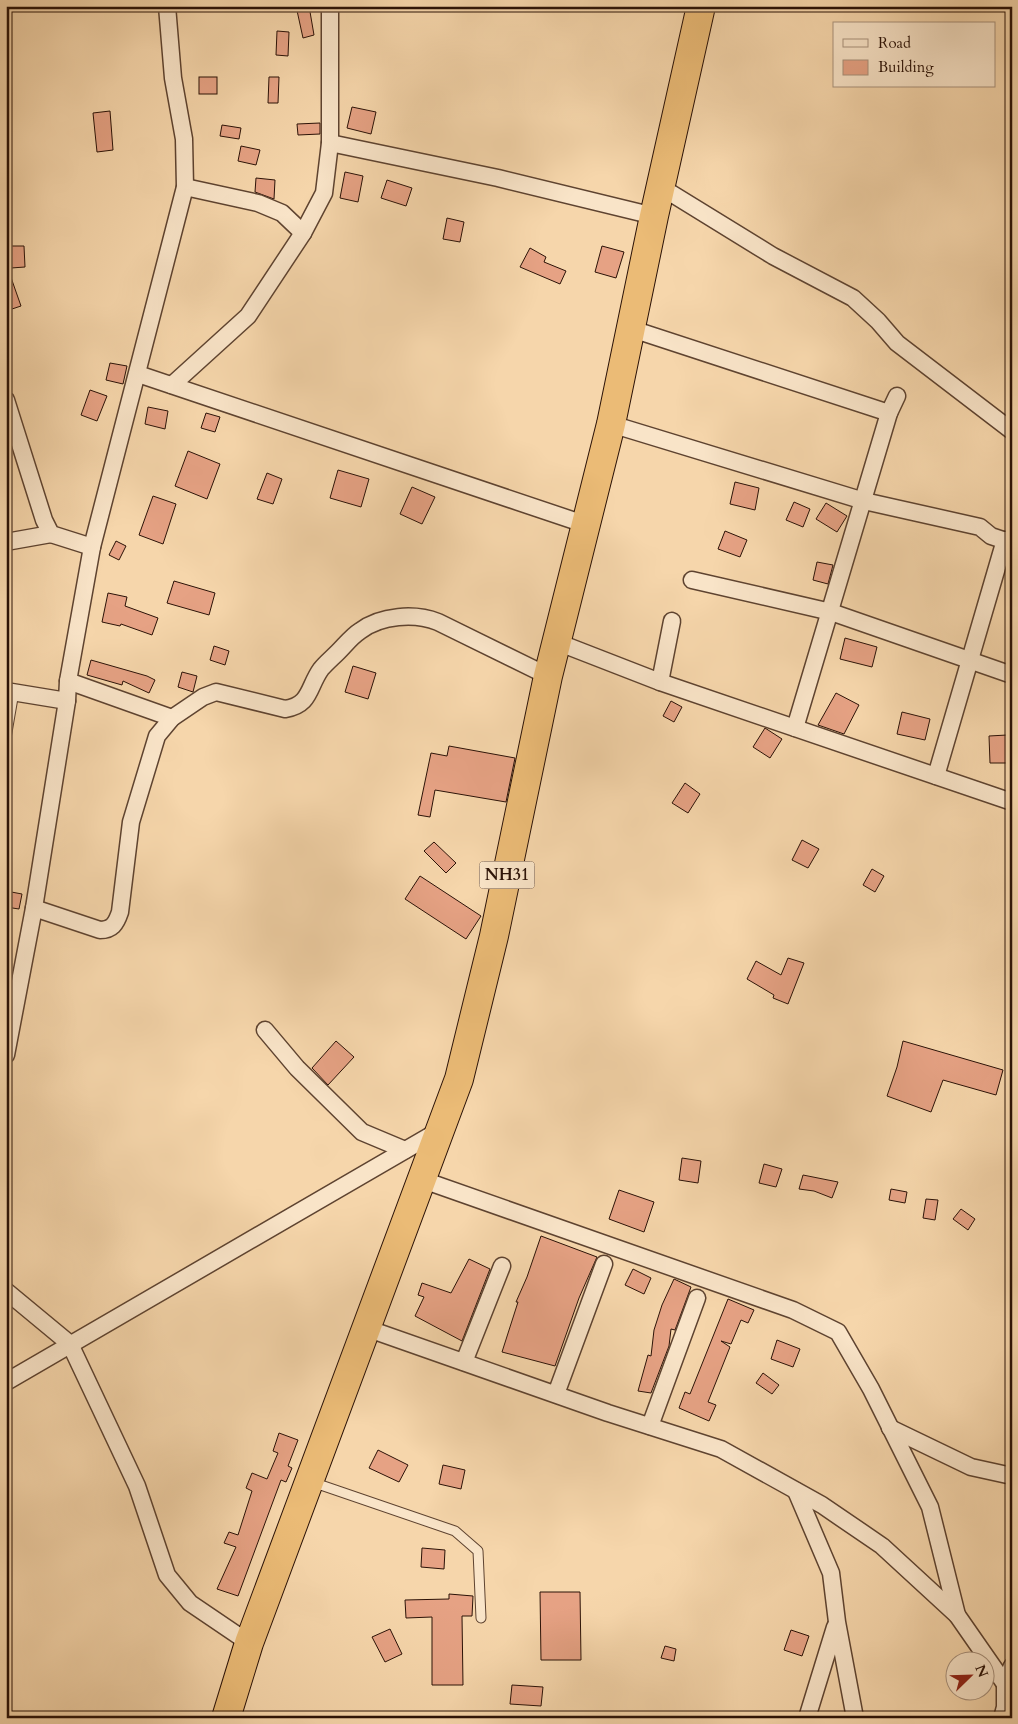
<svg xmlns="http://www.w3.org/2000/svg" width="1018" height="1724" font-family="Cardo,serif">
  <rect width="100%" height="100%" fill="#f6d6ab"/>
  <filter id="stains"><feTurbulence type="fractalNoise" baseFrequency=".004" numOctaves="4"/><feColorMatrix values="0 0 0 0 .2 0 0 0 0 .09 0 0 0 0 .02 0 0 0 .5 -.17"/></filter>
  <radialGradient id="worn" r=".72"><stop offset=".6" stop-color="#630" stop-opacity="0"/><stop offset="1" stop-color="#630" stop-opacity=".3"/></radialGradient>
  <g fill="#e6a284" stroke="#2b1207">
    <path d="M296 6H309L314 35 303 38Z"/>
    <path d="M277 31 289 32 288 56 276 55Z"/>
    <rect x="199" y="77" width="18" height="17"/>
    <path d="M269 77H279L278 103H268Z"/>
    <path d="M352 107 376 112 371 134 347 128Z"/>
    <path d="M110 111 113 150 97 152 93 113Z"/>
    <path d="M320 123V134L298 135 297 124Z"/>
    <path d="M222 125 241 128 239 139 220 136Z"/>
    <path d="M241 146 260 150 256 165 238 161Z"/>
    <path d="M345 172 363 176 358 202 340 198Z"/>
    <path d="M256 178 275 180 274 199 255 192Z"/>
    <path d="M387 180 412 188 406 206 381 198Z"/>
    <path d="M447 218 464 222 460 242 443 239Z"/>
    <path d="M10 246H24L25 267 11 268Z"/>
    <path d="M602 246 624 252 616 278 595 272Z"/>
    <path d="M530 248 546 257 544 262 566 271 560 284 520 267Z"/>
    <path d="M8 269 21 306 6 311V270Z"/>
    <path d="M110 363 127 366 123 384 106 380Z"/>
    <path d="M90 390 107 396 97 421 81 415Z"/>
    <path d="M148 407 168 411 165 429 145 424Z"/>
    <path d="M206 413 220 417 215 432 201 428Z"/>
    <path d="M188 451 220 464 207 499 175 486Z"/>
    <path d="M338 470 369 479 361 507 330 498Z"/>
    <path d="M267 473 282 479 273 504 257 499Z"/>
    <path d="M735 482 759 488 755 510 730 504Z"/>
    <path d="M412 487 435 497 422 524 400 514Z"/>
    <path d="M153 496 176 504 163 544 139 535Z"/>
    <path d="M794 502 810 509 803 527 786 520Z"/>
    <path d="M826 503 847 516 837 532 816 519Z"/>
    <path d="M725 531 747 540 740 557 718 549Z"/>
    <path d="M116 541 126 546 119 560 109 555Z"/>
    <path d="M817 562 833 565 828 584 813 580Z"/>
    <path d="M174 581 215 593 209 615 167 603Z"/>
    <path d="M108 593 127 597 125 606 158 618 152 635 121 624 120 626 102 622Z"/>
    <path d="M845 638 877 647 872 667 840 659Z"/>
    <path d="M214 646 229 651 225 665 210 660Z"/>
    <path d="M91 660 147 676 155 680 149 693 123 681 122 685 87 675Z"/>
    <path d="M353 666 376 673 368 699 345 692Z"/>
    <path d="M182 672 197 676 193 692 178 687Z"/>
    <path d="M836 693 859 705 844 734 818 725Z"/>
    <path d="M671 701 682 707 674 722 663 716Z"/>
    <path d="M902 712 930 719 925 740 897 734Z"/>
    <path d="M765 728 782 739 770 758 753 747Z"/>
    <path d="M1007 735 1008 763H990L989 736Z"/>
    <path d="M449 746 515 758 506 802 435 790 430 817 418 815 431 753 447 756Z"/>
    <path d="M685 783 700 794 688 813 672 803Z"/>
    <path d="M802 840 819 849 808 868 792 860Z"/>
    <path d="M434 842 456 863 446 873 424 851Z"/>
    <path d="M872 869 884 876 875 892 863 885Z"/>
    <path d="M420 876 481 916 466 939 405 899Z"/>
    <path d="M6 891 22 894 19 909 6 907Z"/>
    <path d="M788 958 804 963 788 1004 773 998 774 995 747 979 756 961 781 975Z"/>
    <path d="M336 1041 354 1057 328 1085 312 1068Z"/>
    <path d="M903 1041 1003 1070 996 1095 943 1080 931 1112 887 1096 897 1067Z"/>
    <path d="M682 1158 701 1161 698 1183 679 1180Z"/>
    <path d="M764 1164 782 1169 776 1187 759 1183Z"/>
    <path d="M803 1175 838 1182 832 1198 814 1191 799 1189Z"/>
    <path d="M891 1189 907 1192 905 1203 889 1200Z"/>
    <path d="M619 1190 654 1202 644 1232 609 1219Z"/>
    <path d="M926 1199 938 1200 935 1220 923 1218Z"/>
    <path d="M961 1209 975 1219 968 1230 953 1219Z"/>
    <path d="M541 1236 597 1257 579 1298 555 1366 502 1352 518 1302H516L527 1277Z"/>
    <path d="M469 1259 490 1269 462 1341 415 1316 424 1297 418 1295 422 1283 451 1293Z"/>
    <path d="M633 1269 651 1278 644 1294 625 1285Z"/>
    <path d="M674 1279 691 1287 675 1330 671 1329 669 1346 651 1393 638 1391 648 1355 651 1356 654 1330 662 1305Z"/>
    <path d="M728 1299 754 1310 748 1323 741 1320 731 1344 721 1341 730 1347 708 1402 716 1405 709 1421 679 1408 685 1392 690 1394Z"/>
    <path d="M777 1340 800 1349 793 1367 771 1359Z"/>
    <path d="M763 1373 779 1385 772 1394 756 1383Z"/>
    <path d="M279 1433 298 1440 288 1466 292 1468 286 1482 281 1480 238 1596 217 1589 236 1547 224 1543 229 1532 238 1535 252 1491 246 1488 252 1473 267 1479 278 1453 273 1451Z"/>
    <path d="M378 1450 408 1465 399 1482 369 1468Z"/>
    <path d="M443 1465 465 1470 461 1489 439 1484Z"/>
    <path d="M422 1548 445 1550 444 1569 421 1567Z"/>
    <path d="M540 1592H580L581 1660H541Z"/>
    <path d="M449 1594 473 1596 472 1616H462L463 1685H432V1617L406 1618 405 1600 449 1599Z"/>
    <path d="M390 1629 402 1654 385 1662 372 1637Z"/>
    <path d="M791 1630 809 1636 802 1656 784 1650Z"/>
    <path d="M665 1646 676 1649 674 1661 661 1658Z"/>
    <path d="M512 1685 543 1687 541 1706 510 1704Z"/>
  </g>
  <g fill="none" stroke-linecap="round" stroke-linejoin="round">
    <g stroke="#5e4330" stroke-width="11">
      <g id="service">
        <path d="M6 738 14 692"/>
        <path d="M312 1482 455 1531 478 1551 481 1618"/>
      </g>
    </g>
    <g stroke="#5e4330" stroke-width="19">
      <g id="minor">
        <path d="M330 143 498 178 654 216"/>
        <path d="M185 187 258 203 282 213 303 233"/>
        <path d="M661 187 773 256 853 298 878 321 897 343 1012 431"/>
        <path d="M629 328 889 413"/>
        <path d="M138 374 587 525"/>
        <path d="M172 385 248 316 303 233 324 193 330 143V6"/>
        <path d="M6 400 44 520 51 534 92 547"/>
        <path d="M611 424 864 501 980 527 991 536 1012 543"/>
        <path d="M6 542 51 534"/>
        <path d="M692 580 831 612 1012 675"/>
        <path d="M557 642 660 682 1012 802"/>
        <path d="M68 681 172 718"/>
        <path d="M660 682 672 621"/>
        <path d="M6 691 67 701"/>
        <path d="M795 728 889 413 897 396"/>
        <path d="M936 776 1005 540"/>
        <path d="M34 908 100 930C112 930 116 924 120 912L131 822 157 736 172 718 203 697 216 692 285 709C311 705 308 687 321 669 326 663 332 658 338 652 345 645 352 636 360 631 381 615 415 613 438 622L548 676"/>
        <path d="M265 1030 297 1068 362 1132 405 1150"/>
        <path d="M6 1055 34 908 67 701 68 681 92 547 185 187 184 139 173 78 167 6"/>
        <path d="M423 1180 793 1310 838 1332 871 1389 930 1507 957 1615 1005 1684 1012 1690"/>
        <path d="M6 1291 70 1344 137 1486 167 1575 190 1603 249 1643"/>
        <path d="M366 1328 608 1413 721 1449 822 1505 882 1546 957 1615"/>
        <path d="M464 1362 502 1266"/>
        <path d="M6 1382 440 1130"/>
        <path d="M556 1394 604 1264"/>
        <path d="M650 1426 697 1298"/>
        <path d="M890 1428 971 1467 1012 1476"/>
        <path d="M796 1491 831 1573 837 1622 855 1718"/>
        <path d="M807 1718 835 1627"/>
        <path d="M1002 1718 1005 1707V1684L1012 1666"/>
      </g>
    </g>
    <g stroke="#2b1207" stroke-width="30">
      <path id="trunk" d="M226 1718 249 1643 459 1079 494 936 548 676 611 424 654 216 701 6"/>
    </g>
    <use href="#service" stroke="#f9e4c8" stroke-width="9"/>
    <use href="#minor" stroke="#f9e4c8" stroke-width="16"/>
    <use href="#trunk" stroke="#ebbb76" stroke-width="28"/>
  </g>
  <g text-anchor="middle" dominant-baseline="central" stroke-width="4.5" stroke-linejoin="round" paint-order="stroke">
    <rect fill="#f9e4c8" stroke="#695141" stroke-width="1" x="479.5" y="861.5" width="55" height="27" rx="4"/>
    <g font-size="16" font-weight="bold" fill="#2b1207">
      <text x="507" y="875">NH31</text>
    </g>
  </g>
  <rect width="1018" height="1724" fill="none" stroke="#f6d6ab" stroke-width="25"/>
  <rect x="8" y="8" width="1003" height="1709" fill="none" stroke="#2b1207" stroke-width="2.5"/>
  <rect x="12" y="12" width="993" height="1699" fill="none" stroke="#2b1207"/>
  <rect x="833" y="22" width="162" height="65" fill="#f9e4c8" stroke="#a7907b"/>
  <rect x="843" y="39" width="25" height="8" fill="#f9e4c8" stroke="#a7907b"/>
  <text x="878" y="48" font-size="15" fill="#2b1207">Road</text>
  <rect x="843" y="60" width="25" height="15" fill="#e6a284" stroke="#a7907b"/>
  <text x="878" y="72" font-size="15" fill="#2b1207">Building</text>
  <g transform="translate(970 1676) rotate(67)"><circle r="24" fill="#f9e4c8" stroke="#a7907b"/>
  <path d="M0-4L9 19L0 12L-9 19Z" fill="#8f2418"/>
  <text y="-8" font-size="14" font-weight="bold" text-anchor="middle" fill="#2b1207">N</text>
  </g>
  <rect width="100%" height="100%" filter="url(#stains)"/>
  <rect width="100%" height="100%" fill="url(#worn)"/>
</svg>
